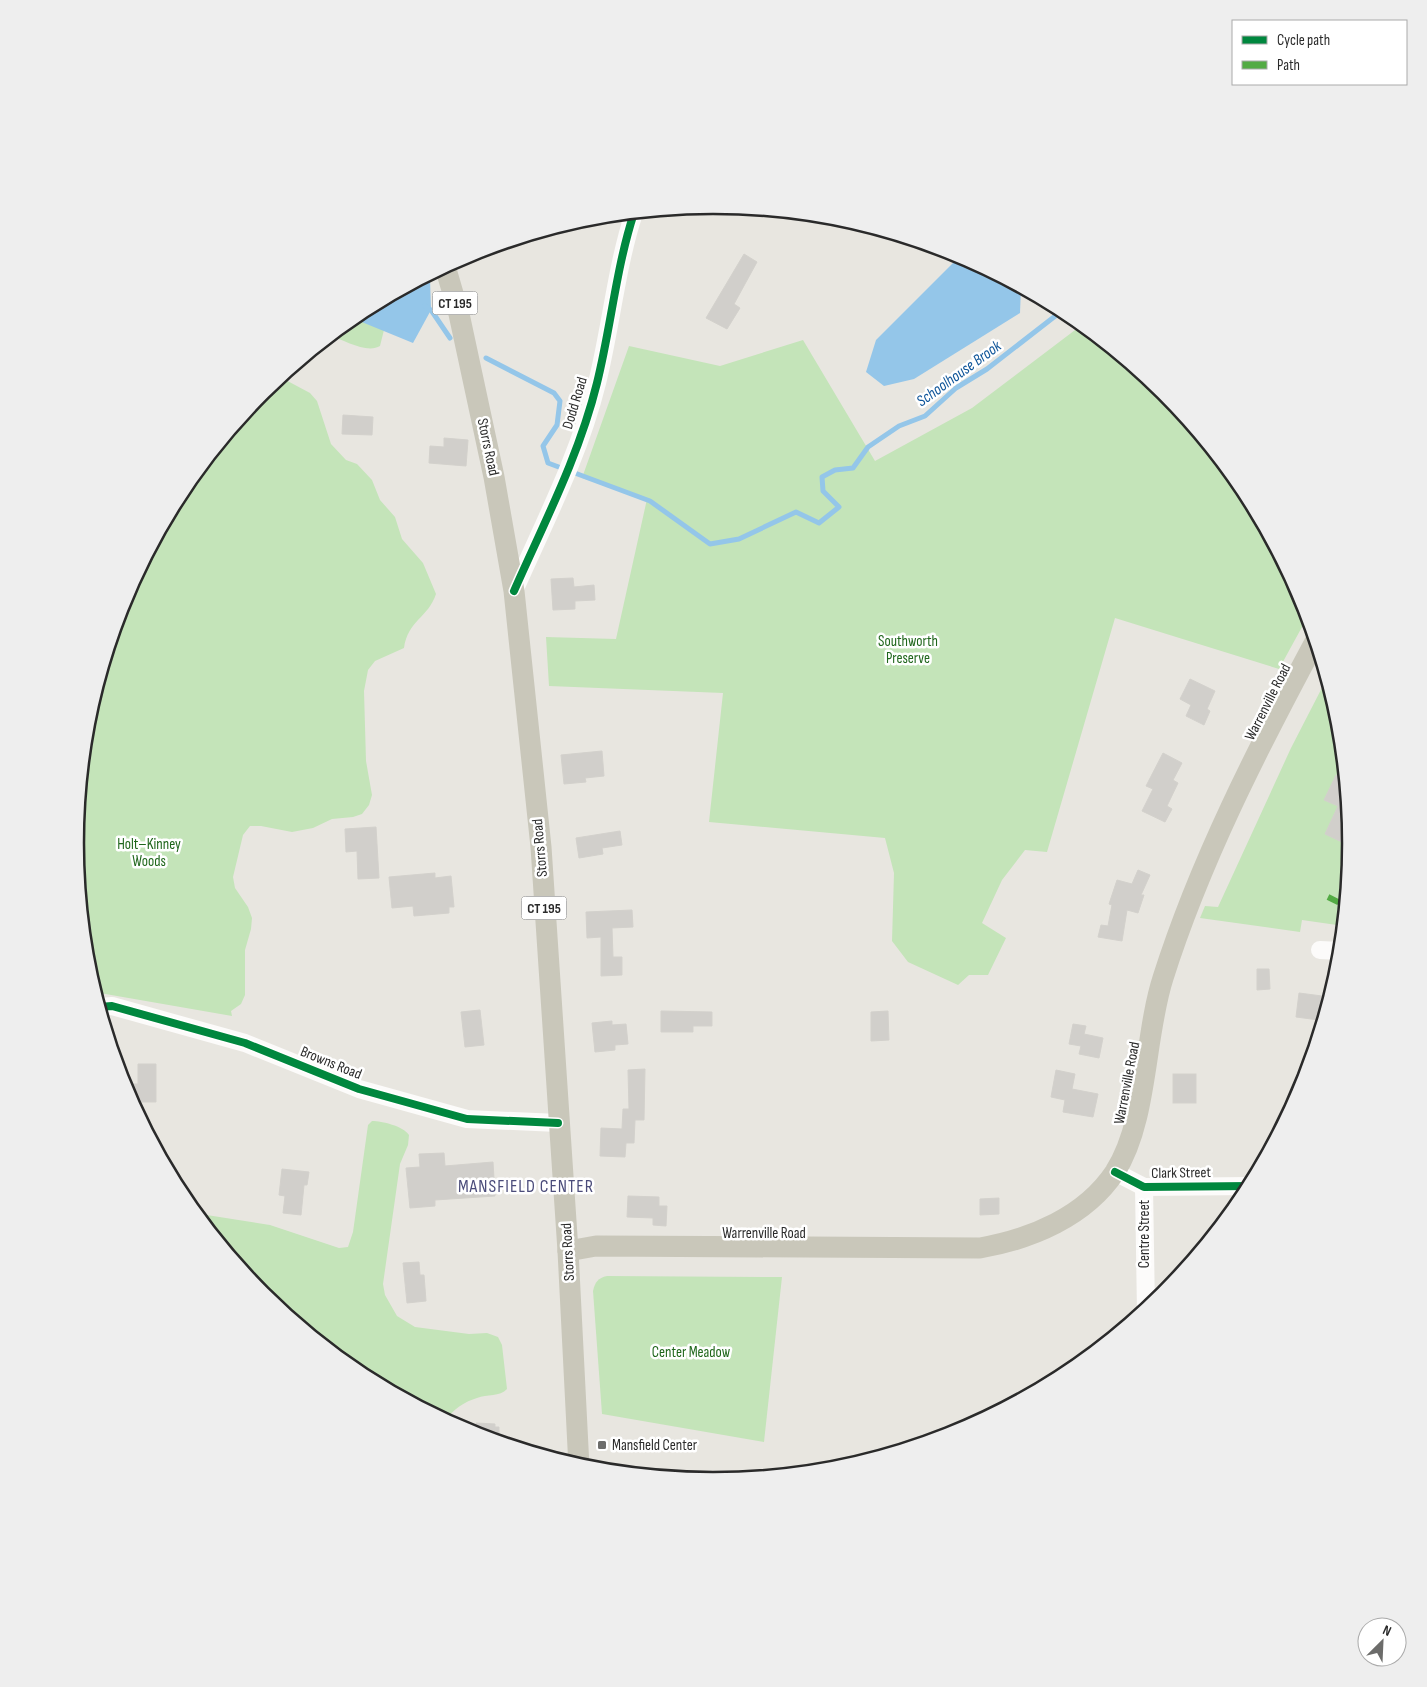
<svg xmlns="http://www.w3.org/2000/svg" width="1427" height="1687" font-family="'Sofia Sans Condensed',sans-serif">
  <rect width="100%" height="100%" fill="#e8e6e0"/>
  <g fill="#c4e4b9">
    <path d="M353 317 384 330 380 346C367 354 344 340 331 336Z"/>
    <path d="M1083 324 1165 392 1245 489 1303 599 1308 616 1279 669 1115 618 1047 852 1025 850 1002 880 982 923 1006 938 988 975H969L958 985 908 962 892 941 894 873 885 838 709 822 723 693 549 686 546 637 616 639 647 499 582 478 629 346 720 366 803 340 875 461 972 408Z"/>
    <path d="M280 377 310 393 317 401 331 444 346 460 357 464 372 480 380 500 395 517 402 539 423 563 436 594C428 618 408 620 404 648L375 661 368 670 364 691 366 761 372 795 369 805 362 814 353 817 332 819 313 828 292 832 261 826H250L243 835 233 877 235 888 248 907 252 918 251 929 245 950V995L241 1004 231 1011 232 1016 94 992 87 968 75 843 87 719 124 599 183 489 262 392Z"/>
    <path d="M1327 678 1340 719 1352 844 1344 926 1302 920 1300 932 1200 918 1205 906 1218 907 1291 748Z"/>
    <path d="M372 1121C382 1121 403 1126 409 1135L408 1145 400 1164 383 1284 385 1295 397 1316 415 1327 469 1334 487 1333 498 1337 502 1345 507 1389C500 1397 487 1394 477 1398 466 1401 451 1410 446 1421L359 1374 262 1295 194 1213 270 1225 339 1248 348 1247 353 1232 368 1125Z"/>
    <path d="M607 1276 782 1277 764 1442 602 1414 593 1291C595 1282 598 1278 607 1276Z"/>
  </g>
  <g fill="#94c6e9">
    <path d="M961 255 1021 287 1020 313 914 379 884 386 866 372 876 340Z"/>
    <path d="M428 276 430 279 431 310 413 343 352 318Z"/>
  </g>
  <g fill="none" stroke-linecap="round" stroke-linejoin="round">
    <g stroke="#94c6e9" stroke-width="5">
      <path d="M425 306 431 310 450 338"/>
      <path d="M486 358 554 393 560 401 557 425 543 446 548 463 650 501 710 544 739 539 796 512 819 523 839 507 823 491 822 477 835 470 853 468 868 447 899 426 925 416 956 388 987 369 1063 310"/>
    </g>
  </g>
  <g fill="#d1cfcb" stroke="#d3d1cc">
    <path d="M744 254 757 262 734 304 740 308 727 329 706 318Z"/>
    <path d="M343 415 373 417 372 435 342 434Z"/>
    <path d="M444 438 468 440 466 466 429 463 430 446 444 447Z"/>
    <path d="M573 578 574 587 594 585 595 600 575 601V609L553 610 551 579Z"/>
    <path d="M1190 679 1215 691 1207 709 1210 711 1204 725 1186 716 1191 705 1180 699Z"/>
    <path d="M602 751 604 776 585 778 586 782 564 784 561 755Z"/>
    <path d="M1163 753 1182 763 1173 780 1178 783 1167 806 1172 809 1165 822 1142 811 1153 789 1146 786Z"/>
    <path d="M1336 775 1346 780 1351 834 1346 844 1325 834 1338 806 1324 800Z"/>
    <path d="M376 827 379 878 358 879 357 851 346 852 345 829Z"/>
    <path d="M620 831 622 845 602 848 603 854 579 858 576 838Z"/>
    <path d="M1138 870 1150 875 1141 895H1144L1138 913 1127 910 1122 941 1098 937 1101 925 1108 926 1112 905 1109 904 1117 880 1132 884Z"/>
    <path d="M435 873V878L451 876 454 907H449V913L414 916 413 906 392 908 389 877Z"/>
    <path d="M632 910 633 927 612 928 613 957H622V975L601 976V937L587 938 586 912Z"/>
    <path d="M1257 969H1269L1270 989 1257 990Z"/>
    <path d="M1299 993 1322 996 1319 1020 1296 1017Z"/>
    <path d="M480 1010 484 1045 465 1047 461 1012Z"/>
    <path d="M661 1011 712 1012V1026H693V1032H661Z"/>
    <path d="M888 1011 889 1040 871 1041V1012Z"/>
    <path d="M612 1021V1025L626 1024 628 1044 615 1045V1050L595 1052 592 1023Z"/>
    <path d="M1073 1024 1086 1026 1084 1034 1103 1038 1099 1058 1079 1054 1081 1046 1069 1044Z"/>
    <path d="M138 1064H156V1102H132V1084H138Z"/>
    <path d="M645 1069 644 1120H635L634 1143H626L625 1157 600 1156 601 1128 622 1129 623 1109H629L628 1070Z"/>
    <path d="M1056 1070 1075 1074 1072 1089 1098 1094 1093 1117 1063 1112 1065 1100 1051 1097Z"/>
    <rect x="1173" y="1074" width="23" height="29"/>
    <path d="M444 1153 445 1166 493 1162 495 1196 435 1200V1206L410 1208 406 1168 420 1167 419 1154Z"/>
    <path d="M282 1169 309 1172 307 1185H304L301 1215 283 1213 285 1196 279 1195Z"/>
    <path d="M628 1196 659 1197V1206H667L666 1226 653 1225V1218L627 1217Z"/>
    <path d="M999 1198V1214L980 1215V1199Z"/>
    <path d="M419 1262 420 1275H424L426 1301 407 1303 403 1263Z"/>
    <path d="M476 1423 495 1424V1427H499V1442L476 1435Z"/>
  </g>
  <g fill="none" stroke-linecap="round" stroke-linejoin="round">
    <g stroke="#fcfbfa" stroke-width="18">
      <path d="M514 591C544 523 579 456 597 383 611 327 616 268 634 213"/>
      <path d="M1320 950 1341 951"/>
      <path d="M99 1007 112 1006 245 1043 359 1089 467 1119 558 1123"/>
      <path d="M1115 1172 1144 1187 1251 1186"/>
      <path d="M1144 1187 1146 1311"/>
    </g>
    <g stroke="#c9c7ba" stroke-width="21">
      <path d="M445 266 459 314 494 477 514 591 541 847 568 1251 579 1467"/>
      <path d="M568 1251 596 1246 980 1248C1031 1239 1085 1217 1115 1172 1148 1120 1144 1037 1163 978 1200 861 1258 748 1316 640"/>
    </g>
    <path stroke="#53ab44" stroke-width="6" stroke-dasharray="12 6" stroke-linecap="butt" d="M1328 897 1346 906"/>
    <g stroke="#fff" stroke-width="11">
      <g id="cycleway">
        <path d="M514 591C544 523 579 456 597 383 611 327 616 268 634 213"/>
        <path d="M99 1007 112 1006 245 1043 359 1089 467 1119 558 1123"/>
        <path d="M1115 1172 1144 1187 1251 1186"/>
      </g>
    </g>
    <use href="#cycleway" stroke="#00873e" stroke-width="8"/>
  </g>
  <rect fill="#6c6c6a" stroke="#fff" stroke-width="2" x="597" y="1440" width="10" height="10" rx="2.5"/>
  <g text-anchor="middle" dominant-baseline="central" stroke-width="5" stroke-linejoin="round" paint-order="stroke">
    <g fill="#fff" stroke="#6a6a6a" stroke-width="1">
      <rect x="432.5" y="291.5" width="45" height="23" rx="4"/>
      <rect x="521.5" y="896.5" width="45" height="23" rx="4"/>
    </g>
    <g font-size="14" font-weight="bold" fill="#2a2a2a">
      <text x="455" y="303">CT 195</text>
      <text x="544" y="908">CT 195</text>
    </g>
    <g font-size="15" fill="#2a2a2a" stroke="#fff">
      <text transform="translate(575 403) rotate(-73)">Dodd Road</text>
      <text transform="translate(488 447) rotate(78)">Storrs Road</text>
      <text transform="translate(1268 702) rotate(-63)">Warrenville Road</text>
      <text transform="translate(540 848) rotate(-95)">Storrs Road</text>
      <text transform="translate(331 1063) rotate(22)">Browns Road</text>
      <text transform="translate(1127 1083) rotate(-79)">Warrenville Road</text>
      <text transform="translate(1181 1173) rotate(-1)">Clark Street</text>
      <text x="764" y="1233">Warrenville Road</text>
      <text transform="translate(1144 1234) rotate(-90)">Centre Street</text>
      <text transform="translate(568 1252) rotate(-93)">Storrs Road</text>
    </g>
    <g font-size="15" fill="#1f661b" stroke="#fff">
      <text x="908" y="641">Southworth<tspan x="908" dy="17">Preserve</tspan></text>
      <text x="149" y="844">Holt–Kinney<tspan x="149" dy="17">Woods</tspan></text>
      <text x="691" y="1352">Center Meadow</text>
    </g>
    <g font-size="15" fill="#2a2a2a" stroke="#fff" text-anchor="start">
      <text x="612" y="1445">Mansfield Center</text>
    </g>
    <g font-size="16" font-style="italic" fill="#0f5599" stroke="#fff">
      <text transform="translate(959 374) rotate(-36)">Schoolhouse Brook</text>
    </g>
    <g font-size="18" letter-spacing="1" fill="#4b4c7a" stroke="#fff">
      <text x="526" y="1186">MANSFIELD CENTER</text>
    </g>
  </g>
  <path d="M0 0H1427V1687H0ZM84 843a629 629 0 1 1 1258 0a629 629 0 1 1-1258 0Z" fill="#eee" fill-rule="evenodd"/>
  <path fill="none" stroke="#2a2a2a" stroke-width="2.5" d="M84 843a629 629 0 1 1 1258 0a629 629 0 1 1-1258 0Z"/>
  <rect x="1232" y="20" width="175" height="65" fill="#ffffff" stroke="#aaaaaa"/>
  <rect x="1242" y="36" width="25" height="8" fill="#00873e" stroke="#aaaaaa"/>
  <text x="1277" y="45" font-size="15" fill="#2a2a2a">Cycle path</text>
  <rect x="1242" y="61" width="25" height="8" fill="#53ab44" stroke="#aaaaaa"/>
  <text x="1277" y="70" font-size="15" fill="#2a2a2a">Path</text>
  <g transform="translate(1382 1642) rotate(24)"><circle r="24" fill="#ffffff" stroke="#aaaaaa"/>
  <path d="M0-4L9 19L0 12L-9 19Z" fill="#6c6c6a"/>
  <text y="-8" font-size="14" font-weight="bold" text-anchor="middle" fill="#2a2a2a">N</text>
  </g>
</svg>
